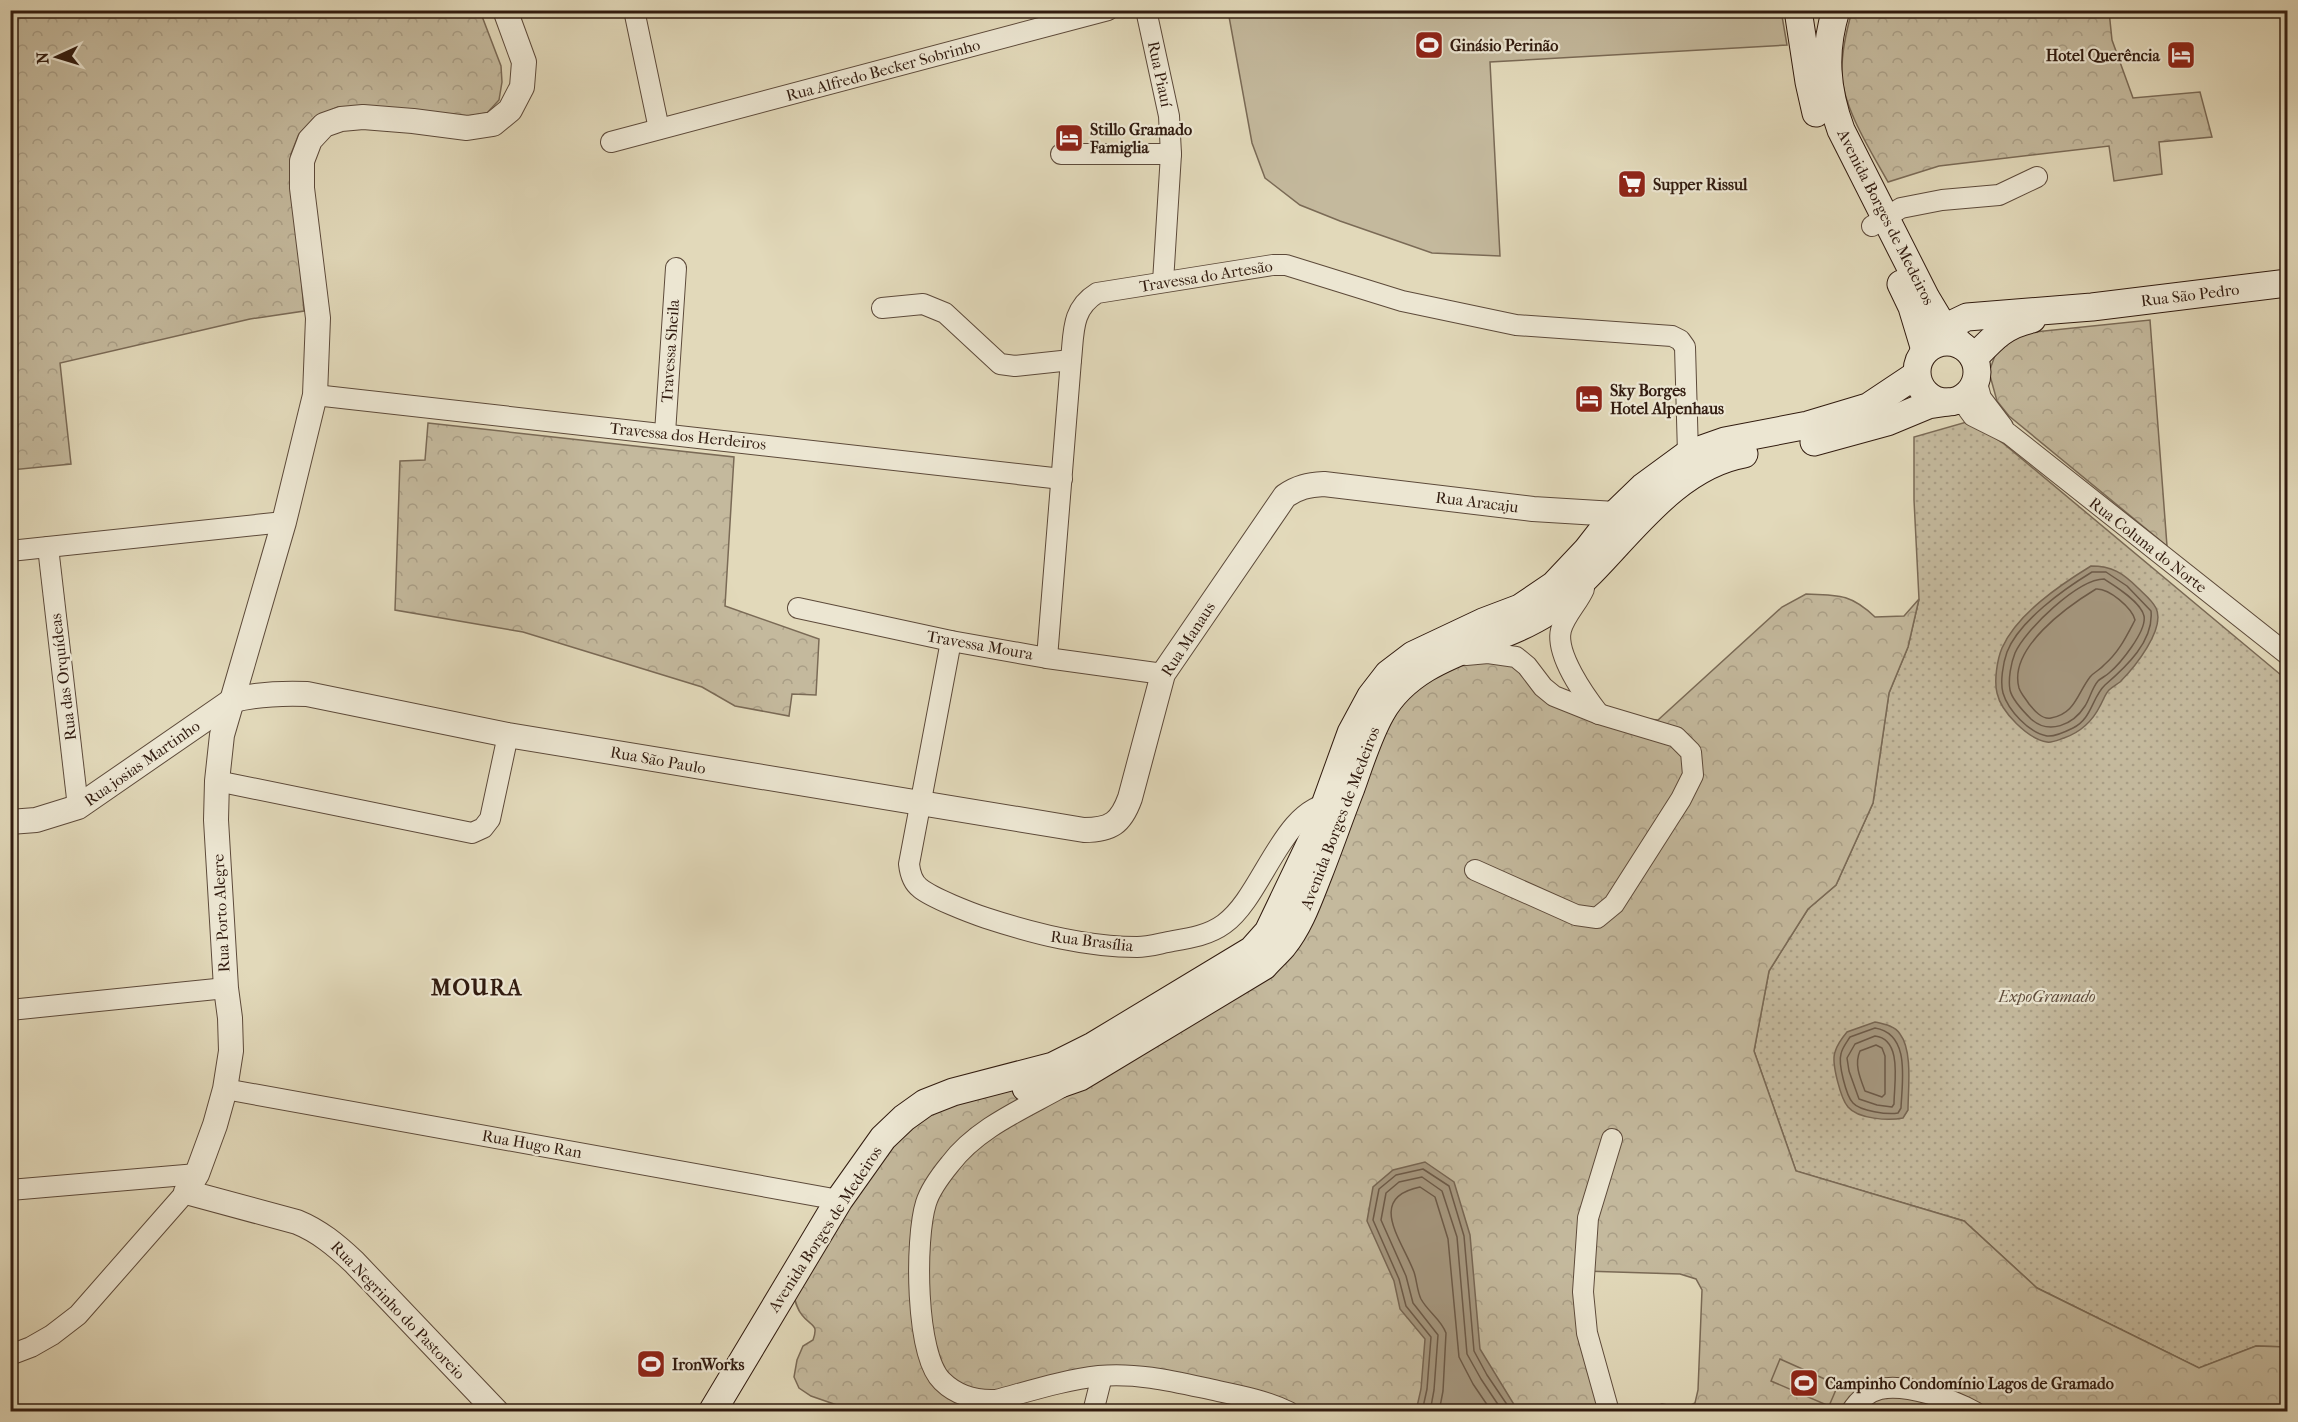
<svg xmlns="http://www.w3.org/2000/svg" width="2298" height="1422" font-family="'IM FELL French Canon',serif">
  <defs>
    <pattern id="green-dots" width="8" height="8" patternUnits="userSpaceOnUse" patternTransform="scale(1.5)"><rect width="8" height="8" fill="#c4b99d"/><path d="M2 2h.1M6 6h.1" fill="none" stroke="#a99e86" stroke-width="1.8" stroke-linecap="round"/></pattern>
    <pattern id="forest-crowns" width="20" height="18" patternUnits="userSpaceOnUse" patternTransform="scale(1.5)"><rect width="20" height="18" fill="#c4b99d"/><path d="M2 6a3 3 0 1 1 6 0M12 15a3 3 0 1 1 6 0" fill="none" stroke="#a99e86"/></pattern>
  </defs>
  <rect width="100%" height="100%" fill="#e2d9ba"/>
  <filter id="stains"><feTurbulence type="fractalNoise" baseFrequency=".00333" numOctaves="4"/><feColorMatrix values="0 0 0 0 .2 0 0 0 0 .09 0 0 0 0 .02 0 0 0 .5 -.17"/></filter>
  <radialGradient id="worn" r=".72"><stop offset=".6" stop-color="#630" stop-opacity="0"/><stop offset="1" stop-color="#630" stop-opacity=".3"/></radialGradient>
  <path fill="url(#green-dots)" stroke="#7a6a56" stroke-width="1.5" d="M1970 421 2004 444 2287 680V1347L2256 1346 2199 1368 2037 1288 1964 1221 1796 1171 1754 1051 1769 971 1808 909 1836 885 1873 803 1889 693 1908 647 1919 599 1914 500V437Z"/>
  <g fill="url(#forest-crowns)" stroke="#7a6a56" stroke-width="1.5" fill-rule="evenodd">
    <path d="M10 11H480L501 66 502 82 499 100 487 113 468 116 415 110 338 107 315 117 299 134 291 154 304 311 250 319 60 363 71 464 11 470Z"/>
    <path d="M1852 11H2109L2112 40 2133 98 2200 92 2212 137 2159 142 2162 174 2114 181 2109 146 1939 166 1888 182C1872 153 1843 108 1842 75 1841 53 1846 32 1852 11Z"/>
    <path d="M2150 320 2167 546 2009 416 1997 401 1989 372 1997 350 2025 333Z"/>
    <path d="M428 423 734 457 725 606 819 639 816 695 792 694 789 716 735 706 702 687 523 632 395 610 400 461 425 460Z"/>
    <path d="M1806 594C1839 595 1851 594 1875 617L1904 616 1919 599 1908 647 1889 693 1873 803 1836 885 1808 909 1769 971 1754 1051 1796 1171 1964 1221 2037 1288 2199 1368 2256 1346 2287 1347V1411L1289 1412 1137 1376 996 1400 956 1394 959 1411H854L811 1396 799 1388 794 1377 797 1360 803 1346 813 1340C819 1323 811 1327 802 1315 796 1308 795 1300 793 1291L904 1118 1264 966 1345 805 1415 674 1503 654 1544 688 1599 714 1658 720 1782 607ZM1583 1271 1680 1274 1696 1279 1702 1290 1698 1390 1695 1403 1685 1408 1662 1404 1643 1410H1610Z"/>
  </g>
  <g fill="#c4b99d" stroke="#7a6a56" stroke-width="1.5">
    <path d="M1689 10 1705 16H1782L1787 45 1490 62 1500 256 1432 253 1340 221 1300 205 1265 178 1252 143 1228 11Z"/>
    <path d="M1780 1359 1838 1385 1829 1406 1771 1381Z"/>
  </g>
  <g fill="#a69880" stroke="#776653" stroke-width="1.5">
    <path d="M2091 566C2112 566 2123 573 2138 588 2144 594 2152 600 2156 608 2166 629 2134 668 2120 682 2116 685 2112 687 2109 690 2105 694 2103 701 2100 706 2092 722 2081 732 2064 738 2058 740 2052 743 2047 742 2028 739 2001 712 1997 693 1994 681 1997 660 2002 648 2017 614 2060 585 2091 566Z"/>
    <path d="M1875 1022C1884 1024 1895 1026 1900 1034 1913 1051 1908 1090 1908 1110L1903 1118C1889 1121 1858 1119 1848 1107 1841 1099 1831 1063 1835 1052 1837 1045 1842 1038 1847 1032Z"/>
    <path d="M1425 1162 1454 1182 1470 1235 1480 1349 1518 1411H1416L1421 1389 1425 1339 1400 1309 1394 1281 1367 1221 1373 1187 1393 1170Z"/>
  </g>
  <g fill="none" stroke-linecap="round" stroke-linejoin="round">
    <g stroke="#6c5a48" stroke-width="1.5">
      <path d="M2092 572H2106L2127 586 2151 611C2154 641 2126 667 2105 685 2092 697 2092 719 2073 728 2067 731 2054 737 2047 736 2029 733 2008 710 2003 693 2000 682 2003 663 2007 652 2019 621 2064 589 2092 572Z"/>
      <path d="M2104 579C2115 586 2141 602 2144 616 2147 631 2120 664 2109 673 2106 676 2101 678 2098 681 2092 688 2090 698 2085 706 2073 725 2049 735 2031 719 2024 712 2012 700 2010 690 2008 679 2011 663 2015 653 2025 630 2078 579 2104 579Z"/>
      <path d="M2096 589C2109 588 2132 608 2135 620 2126 637 2119 652 2104 665 2100 670 2094 672 2090 677 2077 694 2075 714 2051 718 2042 720 2034 710 2029 704 2026 699 2021 694 2019 688 2008 648 2068 606 2096 589Z"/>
      <path d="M1875 1028C1911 1034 1902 1081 1901 1108L1898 1113C1888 1115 1860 1111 1853 1103 1846 1096 1838 1063 1841 1054 1842 1048 1847 1042 1850 1037Z"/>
      <path d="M1875 1036C1903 1039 1894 1084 1894 1104L1892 1107 1877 1105 1859 1099 1849 1071 1847 1058 1855 1044Z"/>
      <path d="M1876 1045 1882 1048 1885 1056V1094L1882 1097 1865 1091C1860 1078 1854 1064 1860 1051Z"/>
      <path d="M1422 1412 1427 1389 1431 1337 1406 1306 1399 1279 1373 1220 1379 1189 1396 1175 1423 1169 1449 1186 1464 1236 1474 1351 1487 1375 1512 1412"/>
      <path d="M1430 1412 1434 1390 1438 1335 1413 1303 1406 1276 1381 1220 1386 1193 1399 1182 1422 1177 1442 1191 1457 1237 1467 1354 1481 1379 1503 1412"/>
      <path d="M1439 1412 1443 1391 1446 1333C1441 1319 1428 1312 1421 1299 1417 1291 1417 1281 1414 1272 1402 1240 1366 1198 1420 1187L1435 1197 1448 1239 1459 1357 1473 1384 1492 1412"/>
    </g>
    <g stroke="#5d4a3a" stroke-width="22">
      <g id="minor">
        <path d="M634 10 659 129"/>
        <path d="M1146 10 1169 116 1171 154 1163 282"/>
        <path d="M611 142 1108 10"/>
        <path d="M1061 154H1171"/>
        <path d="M1872 226 1901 208 1942 200 1999 195 2037 177"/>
        <path d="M882 308 923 304 945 313 1000 364 1015 366 1071 360"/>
        <path d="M1976 379 1981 398 2003 427"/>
        <path d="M315 395 1062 479"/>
        <path d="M1948 402 1965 405 1973 416 2009 434 2288 655"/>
        <path d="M665 433 676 268"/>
        <path d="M48 547 78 807"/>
        <path d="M10 551 284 522"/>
        <path d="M1584 589C1578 603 1565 615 1561 630 1555 654 1585 696 1599 714"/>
        <path d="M798 608 951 641 1047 658 1163 674"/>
        <path d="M951 641 909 864C910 873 912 882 920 888 932 898 971 913 986 918 1035 934 1086 947 1137 947 1149 947 1161 943 1173 941 1191 938 1209 935 1224 924 1263 896 1282 807 1333 803"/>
        <path d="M1466 655 1488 653 1516 657 1527 666 1543 687 1554 696 1599 714 1676 737 1691 752 1693 775 1681 799 1614 904 1597 918 1576 915 1475 870"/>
        <path d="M1047 658 1071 360C1074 333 1071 309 1097 293L1273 265H1286L1402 301 1516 325 1672 336 1680 340 1685 347 1688 454"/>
        <path d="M217 781 472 833 483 828 490 819 508 735"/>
        <path d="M10 1010 226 988"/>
        <path d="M1062 1087C1023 1109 977 1128 950 1164 941 1175 930 1190 926 1203 915 1238 915 1355 942 1381 956 1395 976 1401 996 1400 1030 1391 1064 1380 1099 1376 1139 1372 1180 1383 1218 1391 1242 1396 1267 1401 1289 1412"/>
        <path d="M225 1089 839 1200"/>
        <path d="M10 1190 197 1174"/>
        <path d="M10 1355 31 1347 52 1335 78 1315 186 1192"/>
        <path d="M1093 1412 1102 1376"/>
        <path d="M1609 1412 1587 1333 1583 1292 1588 1218 1612 1139"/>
        <path d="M1851 1412C1858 1401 1867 1392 1880 1389 1905 1383 1952 1399 1975 1412"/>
      </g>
    </g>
    <g stroke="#5d4a3a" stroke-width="26">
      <g id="tertiary">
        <path d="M10 822 36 820 78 807 233 700C258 694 281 693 307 694L508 735 1084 830C1111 830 1121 823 1130 798L1163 674 1285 496C1298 487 1308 485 1324 484L1533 509 1615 514 1630 513"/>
        <path d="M497 1412 354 1262C336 1245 319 1231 297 1222L186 1192 197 1174 215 1125 225 1089 231 1051 230 1018 226 988 216 820 217 781 222 735 284 522 315 395 318 318 302 188V161L310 140 324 125 341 119 363 117 413 121 467 128 493 124 510 110 522 87 524 62 505 10"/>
      </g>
    </g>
    <g stroke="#311b0f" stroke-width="29">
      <g id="secondary">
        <path d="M1798 10 1809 82 1816 113"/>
        <path d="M1836 10C1823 52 1826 89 1841 130L1926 298 1944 328 1961 345"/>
        <path d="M1901 284 1912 307 1925 350"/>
        <circle cx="1947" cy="372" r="30"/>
        <path d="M1937 342 1944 328 1967 317 2092 307 2288 283"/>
        <path d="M1974 358C1993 338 2004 325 2032 319"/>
        <path d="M1814 442 1887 422 1928 405 1948 402"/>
        <path d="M1026 1088 1060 1084 1080 1077 1264 966C1270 959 1277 953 1283 946 1300 925 1309 898 1319 873 1330 845 1340 816 1351 788 1360 763 1368 736 1381 713 1416 651 1495 647 1549 611 1558 606 1565 597 1573 590 1624 544 1671 467 1744 454"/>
        <path d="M712 1412 839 1200 883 1138 904 1118 925 1103 953 1092 1053 1066 1093 1046 1252 950 1268 932 1313 838 1351 733 1371 696 1388 674 1413 655 1483 622 1520 608 1554 585 1587 550 1615 514 1643 487 1688 454 1725 441 1808 425 1868 407 1916 375"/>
      </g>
    </g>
    <use href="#minor" stroke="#ece6d2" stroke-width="20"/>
    <use href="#tertiary" stroke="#ece6d2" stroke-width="24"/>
    <use href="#secondary" stroke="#ece6d2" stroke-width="27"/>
  </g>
  <defs>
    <g id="stadium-square" transform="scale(1.5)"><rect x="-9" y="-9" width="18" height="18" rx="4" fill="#8f2418" stroke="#ece6d2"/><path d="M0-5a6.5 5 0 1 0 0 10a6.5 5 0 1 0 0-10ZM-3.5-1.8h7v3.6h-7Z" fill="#fff"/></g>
    <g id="hotel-square" transform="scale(1.5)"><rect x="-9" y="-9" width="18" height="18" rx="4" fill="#8f2418" stroke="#ece6d2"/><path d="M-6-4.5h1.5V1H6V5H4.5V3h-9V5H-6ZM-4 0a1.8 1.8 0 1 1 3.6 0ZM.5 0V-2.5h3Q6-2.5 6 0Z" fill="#fff"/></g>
    <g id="supermarket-square" transform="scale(1.5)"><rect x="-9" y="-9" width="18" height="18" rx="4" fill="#8f2418" stroke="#ece6d2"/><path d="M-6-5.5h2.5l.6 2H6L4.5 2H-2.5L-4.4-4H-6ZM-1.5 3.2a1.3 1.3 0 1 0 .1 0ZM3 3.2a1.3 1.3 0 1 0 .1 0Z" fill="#fff"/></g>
  </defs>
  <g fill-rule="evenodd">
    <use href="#stadium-square" x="1429" y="45"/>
    <use href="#hotel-square" x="2181" y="55"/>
    <use href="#hotel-square" x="1069" y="138"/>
    <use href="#supermarket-square" x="1632" y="184"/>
    <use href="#hotel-square" x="1589" y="399"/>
    <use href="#stadium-square" x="651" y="1364"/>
    <use href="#stadium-square" x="1804" y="1383"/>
  </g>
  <g text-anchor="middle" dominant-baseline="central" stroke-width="4.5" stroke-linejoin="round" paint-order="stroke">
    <g font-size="16" font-weight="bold" fill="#311b0f" stroke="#ece6d2" text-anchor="start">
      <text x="1450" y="45">Ginásio Perinão</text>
      <text x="2160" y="55" text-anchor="end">Hotel Querência</text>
      <text x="1090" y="129">Stillo Gramado<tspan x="1090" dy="18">Famiglia</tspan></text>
      <text x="1653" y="184">Supper Rissul</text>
      <text x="1610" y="390">Sky Borges<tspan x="1610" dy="18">Hotel Alpenhaus</tspan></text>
      <text x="672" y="1364">IronWorks</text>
      <text x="1825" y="1383">Campinho Condomínio Lagos de Gramado</text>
    </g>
    <g font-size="16" fill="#311b0f" stroke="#ece6d2">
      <text transform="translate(883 70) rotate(-15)">Rua Alfredo Becker Sobrinho</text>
      <text transform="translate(1160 74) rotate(78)">Rua Piauí</text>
      <text transform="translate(1886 217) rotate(63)">Avenida Borges de Medeiros</text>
      <text transform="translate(1206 276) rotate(-9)">Travessa do Artesão</text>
      <text transform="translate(2190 295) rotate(-7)">Rua São Pedro</text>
      <text transform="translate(670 351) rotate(-86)">Travessa Sheila</text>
      <text transform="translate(688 436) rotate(6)">Travessa dos Herdeiros</text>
      <text transform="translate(1477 502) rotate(7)">Rua Aracaju</text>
      <text transform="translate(2148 545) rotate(38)">Rua Coluna do Norte</text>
      <text transform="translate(1188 639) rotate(-57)">Rua Manaus</text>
      <text transform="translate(980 645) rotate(10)">Travessa Moura</text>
      <text transform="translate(63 677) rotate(-97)">Rua das Orquídeas</text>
      <text transform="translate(658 760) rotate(10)">Rua São Paulo</text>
      <text transform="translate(142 763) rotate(-35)">Rua josias Martinho</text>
      <text transform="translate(1340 818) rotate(-69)">Avenida Borges de Medeiros</text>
      <text transform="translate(221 913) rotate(-93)">Rua Porto Alegre</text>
      <text transform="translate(1092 941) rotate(7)">Rua Brasília</text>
      <text transform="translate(532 1144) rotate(10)">Rua Hugo Ran</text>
      <text transform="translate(825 1229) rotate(-57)">Avenida Borges de Medeiros</text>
      <text transform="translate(398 1310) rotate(46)">Rua Negrinho do Pastoreio</text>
    </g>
    <g font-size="16" font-style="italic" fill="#5d4a3a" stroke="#ece6d2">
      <text x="2047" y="996">ExpoGramado</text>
    </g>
    <g font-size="22" font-weight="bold" letter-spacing="1.5" fill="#311b0f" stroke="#ece6d2">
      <text x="477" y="988">MOURA</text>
    </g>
  </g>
  <rect width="2298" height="1422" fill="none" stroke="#e2d9ba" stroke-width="36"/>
  <rect x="12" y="12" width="2274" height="1398" fill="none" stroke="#311b0f" stroke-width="3"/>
  <rect x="18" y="18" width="2262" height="1386" fill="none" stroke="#311b0f" stroke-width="1.5"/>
  <g transform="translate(57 57) rotate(266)" stroke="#ece6d2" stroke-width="4.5" paint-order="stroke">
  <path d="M0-4.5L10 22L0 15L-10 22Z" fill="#311b0f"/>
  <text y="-9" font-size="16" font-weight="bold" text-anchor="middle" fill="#311b0f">N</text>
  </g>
  <rect width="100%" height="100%" filter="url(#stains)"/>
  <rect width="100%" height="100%" fill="url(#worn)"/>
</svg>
